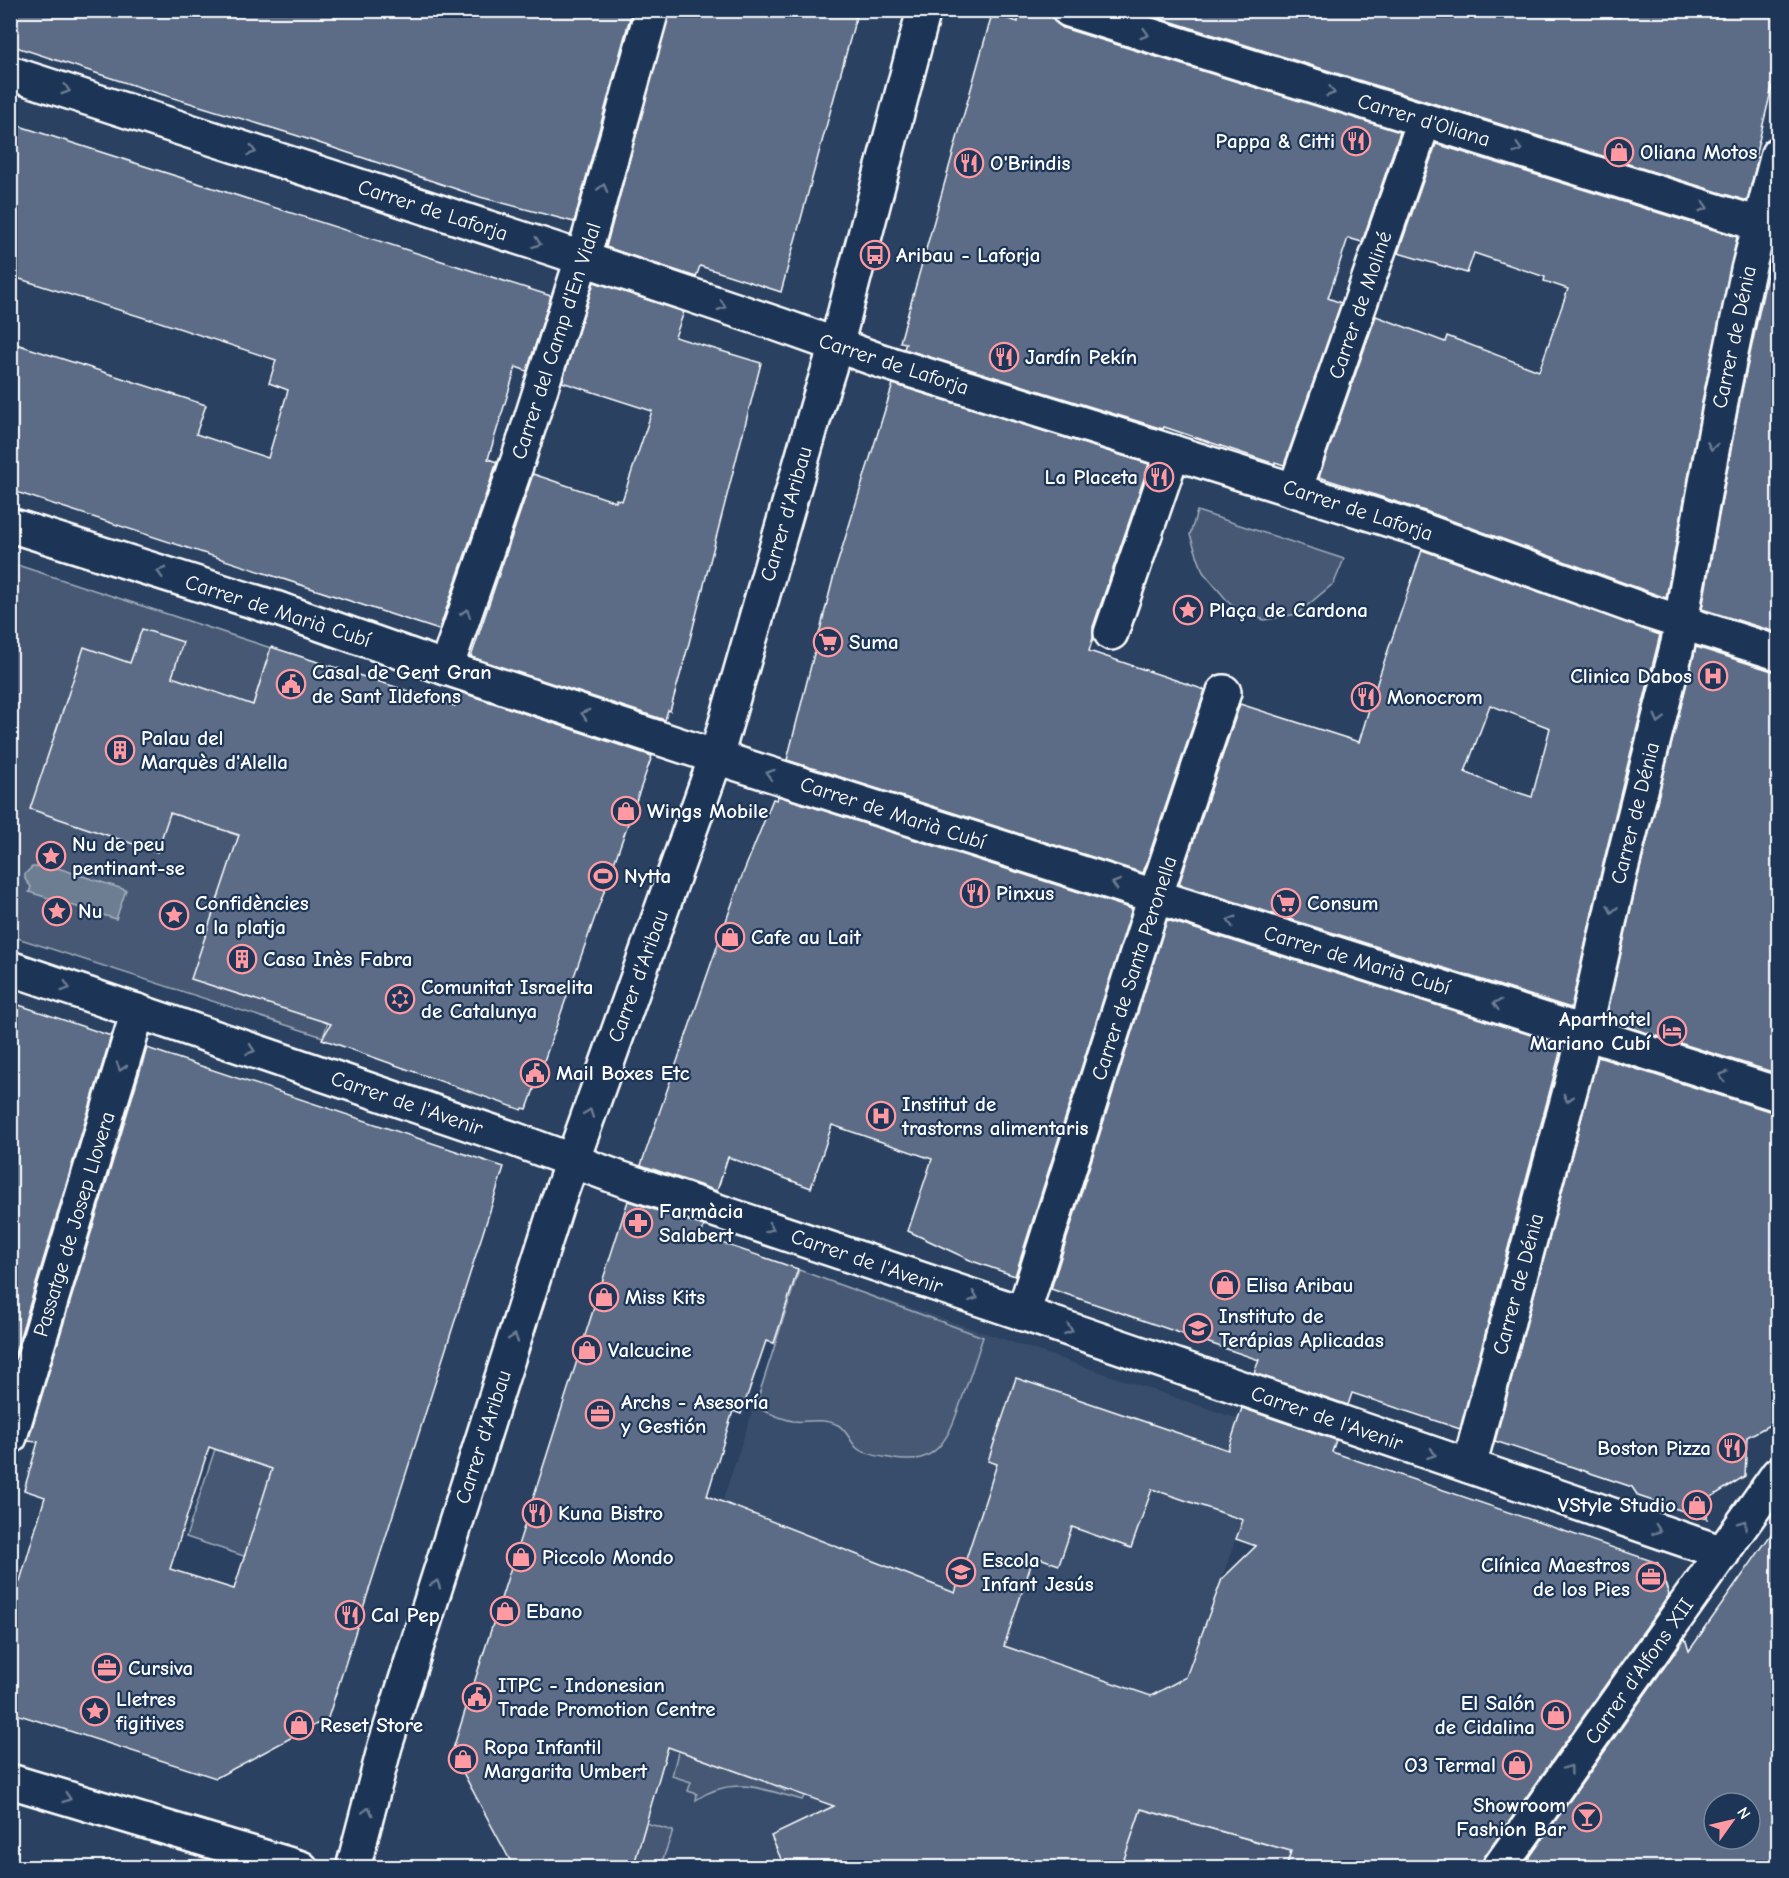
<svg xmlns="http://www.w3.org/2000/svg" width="1789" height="1878" font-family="'Comic Neue',sans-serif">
  <rect width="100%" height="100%" fill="#2a4161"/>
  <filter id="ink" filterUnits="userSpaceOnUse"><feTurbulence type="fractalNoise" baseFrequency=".0167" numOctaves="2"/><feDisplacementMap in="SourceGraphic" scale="12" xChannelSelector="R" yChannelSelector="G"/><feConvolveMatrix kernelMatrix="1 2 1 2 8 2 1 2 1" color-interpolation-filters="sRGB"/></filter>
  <g filter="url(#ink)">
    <path fill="#394e6c" d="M799 1270 1274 1431 1183 1687 1121 1867 633 1868 660 1774 701 1566Z"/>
    <g fill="#465975" stroke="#a2acba" stroke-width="1.5">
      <path d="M1197 511 1344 559 1334 583 1297 614 1264 620 1231 605 1203 572 1190 535Z"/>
      <path d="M11 563 271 648 217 818 223 829 230 833 376 880 323 1037 11 936Z"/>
      <path d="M799 1270 983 1337C977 1355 971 1374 964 1393 951 1430 942 1467 894 1459 885 1457 866 1455 858 1449 851 1444 848 1431 838 1425 823 1417 809 1423 793 1421 780 1419 767 1412 755 1407Z"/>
      <path d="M215 1449 280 1472 253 1559 186 1537Z"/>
      <path d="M680 1744 775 1785 785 1791 787 1787 805 1794 802 1800C763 1789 732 1775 696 1800L697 1794 688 1791 691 1782 672 1776Z"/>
      <path d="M1141 1809 1291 1851 1286 1867 1121 1868Z"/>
      <path d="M646 1823 673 1831 660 1867 649 1864 647 1867H633Z"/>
    </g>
    <path fill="#6d7d92" stroke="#a7b1be" stroke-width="1.5" d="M39 862 126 890 116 919 29 892 31 887 25 879V874L32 867H37Z"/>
    <g fill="#5b6c86" stroke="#fff" stroke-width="1.5" fill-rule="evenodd">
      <path d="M10 10H632L574 222 480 197 295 135 157 93 10 45Z"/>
      <path d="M670 10H858L781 292 700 266 696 277 606 247Z"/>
      <path d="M1019 10H1051L1055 22 1063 28 1400 132 1362 242 1348 238 1328 298 1341 303 1284 465 1275 462V464L1164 427 1163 429 904 349 906 343 900 342 992 14 1018 22Z"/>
      <path d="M1134 10H1584L1620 17 1621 10H1779V59L1755 157 1758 158 1747 201Z"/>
      <path d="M10 123 551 296 527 371 516 367 488 459 497 462 439 630 10 490V342L206 405 196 434 268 458 288 390 269 383 276 360 151 319V320L10 276Z"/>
      <path d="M1436 144 1737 237 1704 392 1666 598 1428 512 1319 477 1376 316 1445 342 1447 336 1539 371 1568 289 1544 281 1545 277 1474 253 1467 273 1398 253Z"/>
      <path d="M1773 248H1779V633L1702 609 1740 400Z"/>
      <path d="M594 282 684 312 675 337 761 363 688 647 670 711 668 710 665 720 471 657 533 474 616 502V499L622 501 652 411 562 382Z"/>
      <path d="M893 384 1149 464 1093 627V638L1089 651 1205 690 1143 873 787 760 835 571Z"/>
      <path d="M1422 550 1660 635 1602 868 1571 1008 1179 884 1240 704 1359 742 1379 677ZM1490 705 1550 728 1532 797 1498 786 1465 772Z"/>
      <path d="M142 629 183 642 172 677 253 705 271 647 455 706 460 692 652 756 527 1109 523 1108 522 1110 322 1039 331 1024 191 979 239 835 170 813 157 852 30 809 84 647 130 663Z"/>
      <path d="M1696 647 1772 671H1779V758L1772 791 1779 792V1074L1606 1020 1638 877Z"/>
      <path d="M778 796 1132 909 1015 1276 972 1261 908 1231 932 1159 832 1125 811 1188 728 1157 717 1191 641 1165 740 881 773 799 777 800Z"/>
      <path d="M1167 920 1562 1045 1460 1429 1352 1393 1348 1405 1254 1373 1259 1360 1051 1289Z"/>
      <path d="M10 1002 111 1036 10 1370Z"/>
      <path d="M147 1048 504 1167 328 1718 216 1778 10 1712V1578L20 1581 45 1497 24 1490 38 1442 28 1441ZM209 1447 272 1469 234 1589 170 1569Z"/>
      <path d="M1598 1057 1772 1112H1779V1420L1747 1437 1745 1476 1708 1499 1707 1519 1638 1496 1632 1487 1495 1441Z"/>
      <path d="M628 1201 704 1226 701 1236 798 1269 774 1343 766 1341 741 1414 733 1411 707 1496 955 1593 997 1464 988 1461 1016 1378 1228 1450 1242 1408 1336 1440 1332 1452 1658 1563 1669 1595 1484 1857 1480 1868H1286L1291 1851 1141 1809 1121 1868H785L771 1836 834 1806 668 1747 633 1868H523L512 1864 452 1752ZM1152 1489 1243 1520 1236 1539 1256 1546 1222 1579 1186 1677 1151 1696 1004 1646 1034 1556 1059 1565 1072 1527 1131 1548Z"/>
      <path d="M1779 1523V1868H1522L1685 1638 1689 1651ZM1714 1803H1750V1839H1714Z"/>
    </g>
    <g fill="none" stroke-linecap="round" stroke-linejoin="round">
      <g stroke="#fff" stroke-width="38">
        <g id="pedestrian">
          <path d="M1295 490 1424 121"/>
          <path d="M1023 1314 1155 897 1224 692"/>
        </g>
      </g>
      <g stroke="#fff" stroke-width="38">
        <g id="minor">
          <path d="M1069 10 1778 230"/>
          <path d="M10 73 554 249 780 325 881 361 1422 530 1649 612 1778 653"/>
          <path d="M10 525 278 609 446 668 716 757 1778 1094"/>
          <path d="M1111 633 1173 452"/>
          <path d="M446 668 519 457 590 234 652 10"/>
          <path d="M10 968 511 1138 619 1178 1013 1310 1723 1553"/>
          <path d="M10 1437 138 1011"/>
          <path d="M1469 1466 1578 1061 1620 873 1678 643 1686 592 1722 396 1748 270 1778 154"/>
          <path d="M1499 1868 1778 1474"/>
        </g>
      </g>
      <g stroke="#fff" stroke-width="38">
        <g id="tertiary">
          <path d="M10 1781 301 1868"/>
          <path d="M353 1868 385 1746 558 1201 716 757 819 400 836 346 924 10"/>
        </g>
      </g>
      <use href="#pedestrian" stroke="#1d3557" stroke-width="33"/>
      <use href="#minor" stroke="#1d3557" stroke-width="33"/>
      <use href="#tertiary" stroke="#1d3557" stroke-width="33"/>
    </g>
    <defs><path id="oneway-chevron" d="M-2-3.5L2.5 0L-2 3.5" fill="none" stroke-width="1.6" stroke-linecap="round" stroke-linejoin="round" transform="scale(1.5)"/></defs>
    <g stroke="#6c7c92">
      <use href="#oneway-chevron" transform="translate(1145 34) rotate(17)"/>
      <use href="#oneway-chevron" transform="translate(66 90) rotate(17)"/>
      <use href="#oneway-chevron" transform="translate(1331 92) rotate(17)"/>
      <use href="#oneway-chevron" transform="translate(1518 149) rotate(17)"/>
      <use href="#oneway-chevron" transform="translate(252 151) rotate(18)"/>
      <use href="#oneway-chevron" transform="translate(603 188) rotate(-75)"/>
      <use href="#oneway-chevron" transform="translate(1704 207) rotate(17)"/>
      <use href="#oneway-chevron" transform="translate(537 243) rotate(18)"/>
      <use href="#oneway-chevron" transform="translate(722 306) rotate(18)"/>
      <use href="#oneway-chevron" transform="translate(1712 446) rotate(100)"/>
      <use href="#oneway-chevron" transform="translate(161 572) rotate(-163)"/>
      <use href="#oneway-chevron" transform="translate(466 613) rotate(-71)"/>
      <use href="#oneway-chevron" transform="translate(585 714) rotate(-162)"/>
      <use href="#oneway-chevron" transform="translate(1659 719) rotate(104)"/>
      <use href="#oneway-chevron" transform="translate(770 774) rotate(-162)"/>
      <use href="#oneway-chevron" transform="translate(1116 884) rotate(-162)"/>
      <use href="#oneway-chevron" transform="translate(1612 909) rotate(102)"/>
      <use href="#oneway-chevron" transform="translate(1231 921) rotate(-163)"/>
      <use href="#oneway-chevron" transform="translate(66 987) rotate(18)"/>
      <use href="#oneway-chevron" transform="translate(1497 1004) rotate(-163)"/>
      <use href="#oneway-chevron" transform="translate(251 1050) rotate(19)"/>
      <use href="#oneway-chevron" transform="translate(121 1067) rotate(107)"/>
      <use href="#oneway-chevron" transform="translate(1723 1076) rotate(-162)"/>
      <use href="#oneway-chevron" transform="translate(1568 1098) rotate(105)"/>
      <use href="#oneway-chevron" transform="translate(589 1113) rotate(-70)"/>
      <use href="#oneway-chevron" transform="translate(770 1228) rotate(19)"/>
      <use href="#oneway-chevron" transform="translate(974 1297) rotate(19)"/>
      <use href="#oneway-chevron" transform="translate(1069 1330) rotate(19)"/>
      <use href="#oneway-chevron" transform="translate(514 1338) rotate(-72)"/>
      <use href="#oneway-chevron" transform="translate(1432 1454) rotate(19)"/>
      <use href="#oneway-chevron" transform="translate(1743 1524) rotate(-55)"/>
      <use href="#oneway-chevron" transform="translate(1657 1530) rotate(19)"/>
      <use href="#oneway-chevron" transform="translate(436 1584) rotate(-72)"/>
      <use href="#oneway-chevron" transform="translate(1569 1769) rotate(-54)"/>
      <use href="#oneway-chevron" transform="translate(67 1798) rotate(17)"/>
      <use href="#oneway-chevron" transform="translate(368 1811) rotate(-76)"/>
    </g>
  </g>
  <defs>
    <g id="restaurant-ring" transform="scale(1.5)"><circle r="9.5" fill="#1d3557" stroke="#ff9aa2" stroke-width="1.5"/><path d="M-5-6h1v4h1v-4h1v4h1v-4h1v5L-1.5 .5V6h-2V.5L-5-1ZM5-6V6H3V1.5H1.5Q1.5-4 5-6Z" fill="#ff9aa2"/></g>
    <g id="shop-ring" transform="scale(1.5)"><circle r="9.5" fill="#1d3557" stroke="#ff9aa2" stroke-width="1.5"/><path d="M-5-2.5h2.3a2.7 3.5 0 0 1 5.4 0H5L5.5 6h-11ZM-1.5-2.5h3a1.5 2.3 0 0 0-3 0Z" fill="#ff9aa2"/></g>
    <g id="bus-ring" transform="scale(1.5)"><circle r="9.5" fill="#1d3557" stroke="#ff9aa2" stroke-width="1.5"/><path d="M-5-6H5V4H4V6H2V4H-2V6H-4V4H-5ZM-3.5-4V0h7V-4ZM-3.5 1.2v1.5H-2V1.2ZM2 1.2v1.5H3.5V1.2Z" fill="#ff9aa2"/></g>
    <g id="sight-ring" transform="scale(1.5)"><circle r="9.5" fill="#1d3557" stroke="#ff9aa2" stroke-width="1.5"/><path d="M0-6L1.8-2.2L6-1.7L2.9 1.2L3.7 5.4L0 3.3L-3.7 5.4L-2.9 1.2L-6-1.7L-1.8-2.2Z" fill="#ff9aa2"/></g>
    <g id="supermarket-ring" transform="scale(1.5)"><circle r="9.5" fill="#1d3557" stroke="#ff9aa2" stroke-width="1.5"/><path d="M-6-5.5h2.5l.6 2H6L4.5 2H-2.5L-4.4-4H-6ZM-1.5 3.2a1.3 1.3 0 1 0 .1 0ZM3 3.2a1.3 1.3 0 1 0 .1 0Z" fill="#ff9aa2"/></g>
    <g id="hospital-ring" transform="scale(1.5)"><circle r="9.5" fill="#1d3557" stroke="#ff9aa2" stroke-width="1.5"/><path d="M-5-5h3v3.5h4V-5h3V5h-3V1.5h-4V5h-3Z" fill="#ff9aa2"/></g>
    <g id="civic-ring" transform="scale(1.5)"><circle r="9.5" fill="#1d3557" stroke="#ff9aa2" stroke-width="1.5"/><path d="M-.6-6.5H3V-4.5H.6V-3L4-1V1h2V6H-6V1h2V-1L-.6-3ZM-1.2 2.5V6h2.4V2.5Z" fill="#ff9aa2"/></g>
    <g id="building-ring" transform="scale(1.5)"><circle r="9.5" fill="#1d3557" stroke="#ff9aa2" stroke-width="1.5"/><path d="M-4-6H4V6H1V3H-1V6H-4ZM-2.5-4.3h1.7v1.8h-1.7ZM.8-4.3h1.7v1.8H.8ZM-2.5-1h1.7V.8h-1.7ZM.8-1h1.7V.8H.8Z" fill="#ff9aa2"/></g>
    <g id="stadium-ring" transform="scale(1.5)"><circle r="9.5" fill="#1d3557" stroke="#ff9aa2" stroke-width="1.5"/><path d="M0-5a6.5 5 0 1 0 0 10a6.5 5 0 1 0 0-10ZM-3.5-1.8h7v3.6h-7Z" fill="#ff9aa2"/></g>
    <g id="synagogue-ring" transform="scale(1.5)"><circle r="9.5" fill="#1d3557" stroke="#ff9aa2" stroke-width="1.5"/><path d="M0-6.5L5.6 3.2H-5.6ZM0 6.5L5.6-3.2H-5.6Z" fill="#ff9aa2"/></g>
    <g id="hotel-ring" transform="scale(1.5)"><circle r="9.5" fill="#1d3557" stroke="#ff9aa2" stroke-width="1.5"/><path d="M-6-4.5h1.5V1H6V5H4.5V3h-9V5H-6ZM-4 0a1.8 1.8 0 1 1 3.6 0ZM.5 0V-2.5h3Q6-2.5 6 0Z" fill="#ff9aa2"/></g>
    <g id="pharmacy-ring" transform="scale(1.5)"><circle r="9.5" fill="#1d3557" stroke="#ff9aa2" stroke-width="1.5"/><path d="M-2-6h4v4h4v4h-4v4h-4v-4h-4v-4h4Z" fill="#ff9aa2"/></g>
    <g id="university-ring" transform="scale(1.5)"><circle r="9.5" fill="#1d3557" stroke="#ff9aa2" stroke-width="1.5"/><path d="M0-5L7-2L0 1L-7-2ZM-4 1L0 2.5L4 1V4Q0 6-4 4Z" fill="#ff9aa2"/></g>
    <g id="office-ring" transform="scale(1.5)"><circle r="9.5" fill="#1d3557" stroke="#ff9aa2" stroke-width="1.5"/><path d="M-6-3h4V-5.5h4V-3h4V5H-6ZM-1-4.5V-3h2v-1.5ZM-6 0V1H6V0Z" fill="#ff9aa2"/></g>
    <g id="school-ring" transform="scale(1.5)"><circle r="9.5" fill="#1d3557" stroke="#ff9aa2" stroke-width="1.5"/><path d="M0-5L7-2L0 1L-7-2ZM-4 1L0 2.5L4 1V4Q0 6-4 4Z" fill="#ff9aa2"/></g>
    <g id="bar-ring" transform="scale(1.5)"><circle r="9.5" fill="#1d3557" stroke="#ff9aa2" stroke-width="1.5"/><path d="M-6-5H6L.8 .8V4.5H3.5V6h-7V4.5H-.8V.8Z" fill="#ff9aa2"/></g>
  </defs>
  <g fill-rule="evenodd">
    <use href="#restaurant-ring" x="1356" y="141"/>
    <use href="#shop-ring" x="1619" y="152"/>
    <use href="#restaurant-ring" x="969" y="163"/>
    <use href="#bus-ring" x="875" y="255"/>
    <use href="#restaurant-ring" x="1004" y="357"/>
    <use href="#restaurant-ring" x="1159" y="477"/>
    <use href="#sight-ring" x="1188" y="610"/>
    <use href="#supermarket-ring" x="828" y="642"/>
    <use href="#hospital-ring" x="1713" y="676"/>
    <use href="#civic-ring" x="291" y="684"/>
    <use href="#restaurant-ring" x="1366" y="697"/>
    <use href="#building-ring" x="120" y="750"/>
    <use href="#shop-ring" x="626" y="811"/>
    <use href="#sight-ring" x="51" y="856"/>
    <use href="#stadium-ring" x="603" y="876"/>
    <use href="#restaurant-ring" x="975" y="893"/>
    <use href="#supermarket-ring" x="1286" y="903"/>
    <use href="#sight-ring" x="57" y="911"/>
    <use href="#sight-ring" x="174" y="915"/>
    <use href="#shop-ring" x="730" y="937"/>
    <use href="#building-ring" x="242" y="959"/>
    <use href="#synagogue-ring" x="400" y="999"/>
    <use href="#hotel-ring" x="1672" y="1031"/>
    <use href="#civic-ring" x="535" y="1073"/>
    <use href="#hospital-ring" x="881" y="1116"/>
    <use href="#pharmacy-ring" x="638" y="1223"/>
    <use href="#shop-ring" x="1225" y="1285"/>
    <use href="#shop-ring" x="604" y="1297"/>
    <use href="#university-ring" x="1198" y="1328"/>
    <use href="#shop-ring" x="587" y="1350"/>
    <use href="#office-ring" x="600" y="1414"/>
    <use href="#restaurant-ring" x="1732" y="1448"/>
    <use href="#shop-ring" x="1697" y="1505"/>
    <use href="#restaurant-ring" x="537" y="1513"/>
    <use href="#shop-ring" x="521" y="1557"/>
    <use href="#school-ring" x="961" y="1572"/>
    <use href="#office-ring" x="1651" y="1577"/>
    <use href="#shop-ring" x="505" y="1611"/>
    <use href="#restaurant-ring" x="350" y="1615"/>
    <use href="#office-ring" x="107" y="1668"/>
    <use href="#civic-ring" x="477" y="1697"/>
    <use href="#sight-ring" x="95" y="1711"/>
    <use href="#shop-ring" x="1556" y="1715"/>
    <use href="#shop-ring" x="299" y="1725"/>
    <use href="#shop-ring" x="463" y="1759"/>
    <use href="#shop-ring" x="1517" y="1765"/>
    <use href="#bar-ring" x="1587" y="1817"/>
  </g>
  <g text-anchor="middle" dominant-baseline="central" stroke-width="4.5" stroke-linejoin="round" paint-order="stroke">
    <g font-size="21" fill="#fff" stroke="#1d3557">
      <text transform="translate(1424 120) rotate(17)">Carrer d'Oliana</text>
      <text transform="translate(433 210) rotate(18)">Carrer de Laforja</text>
      <text transform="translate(1360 305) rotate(-71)">Carrer de Moliné</text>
      <text transform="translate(1734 337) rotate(-78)">Carrer de Dénia</text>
      <text transform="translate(556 341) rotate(-72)">Carrer del Camp d'En Vidal</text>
      <text transform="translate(894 364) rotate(18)">Carrer de Laforja</text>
      <text transform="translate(1358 510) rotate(18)">Carrer de Laforja</text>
      <text transform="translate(786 514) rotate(-74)">Carrer d'Aribau</text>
      <text transform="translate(278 611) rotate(18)">Carrer de Marià Cubí</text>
      <text transform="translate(893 813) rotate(18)">Carrer de Marià Cubí</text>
      <text transform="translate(1635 813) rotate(-76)">Carrer de Dénia</text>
      <text transform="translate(1357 960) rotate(17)">Carrer de Marià Cubí</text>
      <text transform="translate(1134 968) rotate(-72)">Carrer de Santa Peronella</text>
      <text transform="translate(638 976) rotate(-70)">Carrer d'Aribau</text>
      <text transform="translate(407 1103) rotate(19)">Carrer de l'Avenir</text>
      <text transform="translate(74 1224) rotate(-73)">Passatge de Josep Llovera</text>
      <text transform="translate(867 1261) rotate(19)">Carrer de l'Avenir</text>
      <text transform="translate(1518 1284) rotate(-75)">Carrer de Dénia</text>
      <text transform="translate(1327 1418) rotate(19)">Carrer de l'Avenir</text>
      <text transform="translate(483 1437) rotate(-72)">Carrer d'Aribau</text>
      <text transform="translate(1639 1671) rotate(-55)">Carrer d'Alfons XII</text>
    </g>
    <g font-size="21" font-weight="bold" fill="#fff" stroke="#1d3557" text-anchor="start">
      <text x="1335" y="141" text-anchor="end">Pappa &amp; Citti</text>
      <text x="1640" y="152">Oliana Motos</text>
      <text x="990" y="163">O'Brindis</text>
      <text x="896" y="255">Aribau - Laforja</text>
      <text x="1025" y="357">Jardín Pekín</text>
      <text x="1138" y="477" text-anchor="end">La Placeta</text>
      <text x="1209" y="610">Plaça de Cardona</text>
      <text x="849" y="642">Suma</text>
      <text x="312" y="672">Casal de Gent Gran<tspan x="312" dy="24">de Sant Ildefons</tspan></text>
      <text x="1692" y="676" text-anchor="end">Clinica Dabos</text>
      <text x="1387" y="697">Monocrom</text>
      <text x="141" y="738">Palau del<tspan x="141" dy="24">Marquès d'Alella</tspan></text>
      <text x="647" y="811">Wings Mobile</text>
      <text x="72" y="844">Nu de peu<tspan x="72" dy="24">pentinant-se</tspan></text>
      <text x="624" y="876">Nytta</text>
      <text x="996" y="893">Pinxus</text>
      <text x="195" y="903">Confidències<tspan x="195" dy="24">a la platja</tspan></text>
      <text x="1307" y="903">Consum</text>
      <text x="78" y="911">Nu</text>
      <text x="751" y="937">Cafe au Lait</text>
      <text x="263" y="959">Casa Inès Fabra</text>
      <text x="421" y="987">Comunitat Israelita<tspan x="421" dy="24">de Catalunya</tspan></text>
      <text x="1651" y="1019" text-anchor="end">Aparthotel<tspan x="1651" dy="24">Mariano Cubí</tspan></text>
      <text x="556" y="1073">Mail Boxes Etc</text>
      <text x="902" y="1104">Institut de<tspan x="902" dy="24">trastorns alimentaris</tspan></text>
      <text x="659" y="1211">Farmàcia<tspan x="659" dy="24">Salabert</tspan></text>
      <text x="1246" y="1285">Elisa Aribau</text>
      <text x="625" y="1297">Miss Kits</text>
      <text x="1219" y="1316">Instituto de<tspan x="1219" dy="24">Terápias Aplicadas</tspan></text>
      <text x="608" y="1350">Valcucine</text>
      <text x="621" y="1402">Archs - Asesoría<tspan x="621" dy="24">y Gestión</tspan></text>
      <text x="1711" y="1448" text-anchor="end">Boston Pizza</text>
      <text x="1676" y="1505" text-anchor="end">VStyle Studio</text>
      <text x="558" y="1513">Kuna Bistro</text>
      <text x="542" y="1557">Piccolo Mondo</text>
      <text x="982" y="1560">Escola<tspan x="982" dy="24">Infant Jesús</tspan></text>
      <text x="1630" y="1565" text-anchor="end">Clínica Maestros<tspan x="1630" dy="24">de los Pies</tspan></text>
      <text x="526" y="1611">Ebano</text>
      <text x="371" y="1615">Cal Pep</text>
      <text x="128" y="1668">Cursiva</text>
      <text x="498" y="1685">ITPC - Indonesian<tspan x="498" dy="24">Trade Promotion Centre</tspan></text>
      <text x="116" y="1699">Lletres<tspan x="116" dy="24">figitives</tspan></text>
      <text x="1535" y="1703" text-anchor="end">El Salón<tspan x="1535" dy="24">de Cidalina</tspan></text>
      <text x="320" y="1725">Reset Store</text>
      <text x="484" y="1747">Ropa Infantil<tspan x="484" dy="24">Margarita Umbert</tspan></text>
      <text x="1496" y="1765" text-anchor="end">O3 Termal</text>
      <text x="1566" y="1805" text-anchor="end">Showroom<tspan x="1566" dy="24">Fashion Bar</tspan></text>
    </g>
  </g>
  <rect width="1789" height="1878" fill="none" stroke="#1d3557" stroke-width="36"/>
  <rect x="18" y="18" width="1753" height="1842" fill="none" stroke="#fff" stroke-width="2" filter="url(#ink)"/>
  <g transform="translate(1732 1821) rotate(56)"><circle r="28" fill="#1d3557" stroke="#77869a" stroke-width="1.5"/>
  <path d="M0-4.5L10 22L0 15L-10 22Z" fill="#ff9aa2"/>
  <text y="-9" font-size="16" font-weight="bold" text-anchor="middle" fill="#ffffff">N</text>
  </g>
</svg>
